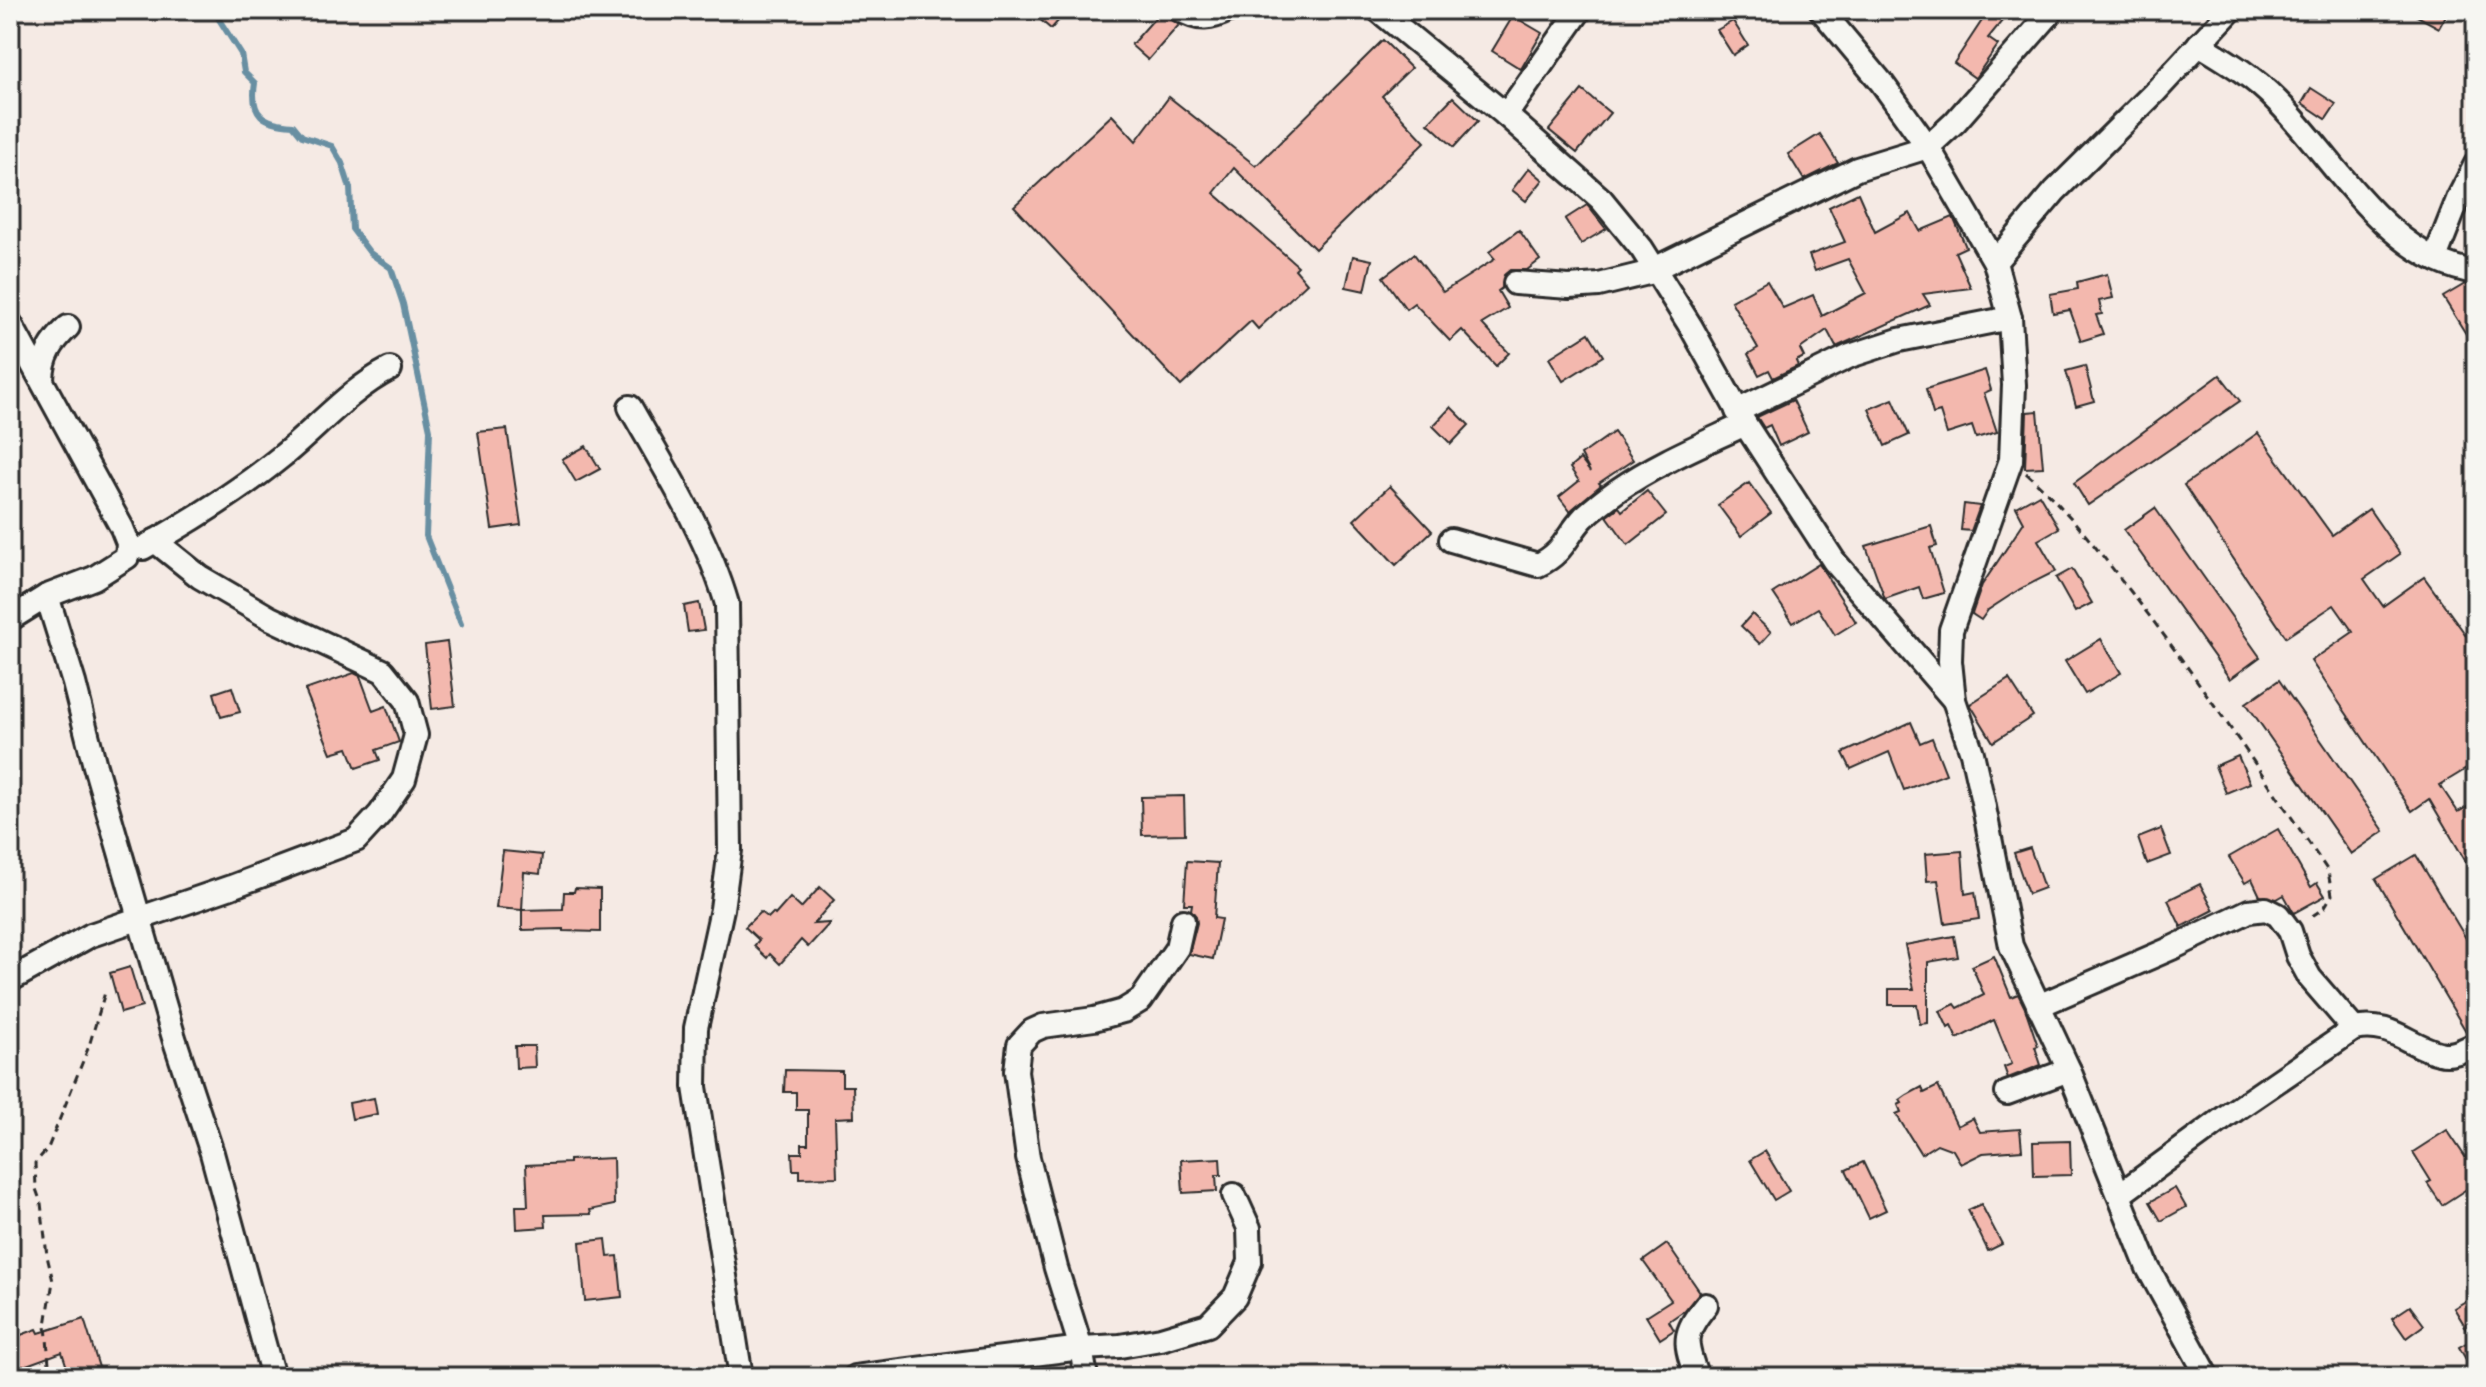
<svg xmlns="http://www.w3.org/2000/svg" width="2486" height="1387" font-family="Delius,sans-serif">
  <rect width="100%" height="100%" fill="#f5eae4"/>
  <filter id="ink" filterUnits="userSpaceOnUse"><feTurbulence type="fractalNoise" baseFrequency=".0125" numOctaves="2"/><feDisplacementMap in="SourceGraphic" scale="16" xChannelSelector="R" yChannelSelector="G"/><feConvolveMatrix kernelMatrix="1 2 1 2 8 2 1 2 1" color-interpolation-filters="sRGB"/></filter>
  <g filter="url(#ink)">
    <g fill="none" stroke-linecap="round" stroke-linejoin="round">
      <path stroke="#688fa2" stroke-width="6" d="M213 10 241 54 244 72 255 83C250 115 263 123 293 125L302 136 332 146 342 163 350 188 352 229 370 253 391 268 403 304 430 430 426 536 461 624"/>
    </g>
    <g fill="#f3b8ae" stroke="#2b2b2b" stroke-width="2">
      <path d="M1029 10H1068L1051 29Z"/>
      <path d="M1162 10H1166L1169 18 1179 25 1148 60 1131 45Z"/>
      <path d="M1989 10H2011L1988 38 1998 45 1975 78 1954 63Z"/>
      <path d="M2406 10H2449L2439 28Z"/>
      <path d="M1513 16 1542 33 1521 69 1492 51Z"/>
      <path d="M1733 21 1748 45 1733 55 1717 30Z"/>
      <path d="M1383 40 1411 68 1382 96 1425 142 1315 249 1234 168 1214 193 1298 266 1295 269 1307 283 1258 329 1251 321 1181 386 1014 206 1112 115 1136 141 1169 97 1256 166Z"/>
      <path d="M2311 88 2336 104 2326 119 2302 103Z"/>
      <path d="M1582 90 1610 113 1577 153 1549 130Z"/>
      <path d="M1453 97 1478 121 1454 147 1428 123Z"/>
      <path d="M1820 134 1838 163 1804 180 1788 154Z"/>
      <path d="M1529 168 1543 180 1526 201 1512 190Z"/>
      <path d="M1858 193 1875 232 1910 213 1920 231 1953 217 1966 247 1955 252 1971 288 1923 294 1930 305 1836 347 1827 330 1800 349 1804 357 1796 361 1798 366 1773 378 1769 370 1759 375 1748 354 1758 348 1731 301 1767 281 1783 308 1813 295 1822 316 1866 293 1848 259 1815 271 1809 255 1845 242 1829 207Z"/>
      <path d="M1587 205 1606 229 1581 244 1565 219Z"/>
      <path d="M1519 230 1540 260 1527 270H1510L1504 275 1502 288 1498 291 1508 308 1482 324 1509 353 1496 366 1462 330 1450 341 1414 303 1406 309 1383 277 1414 254 1443 292 1495 259 1489 252Z"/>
      <path d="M1353 256 1372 260 1365 291 1346 287Z"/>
      <path d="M2107 274 2113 298 2099 301 2102 314 2096 315 2103 334 2081 341 2070 310 2053 313 2050 294 2078 289 2077 282Z"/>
      <path d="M2465 284 2476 297V350L2443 297Z"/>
      <path d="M1589 333 1603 356 1563 381 1549 358Z"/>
      <path d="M2085 366 2094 401 2076 406 2066 371Z"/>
      <path d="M1985 370 1991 390 1984 393 1997 432 1976 438 1972 426 1947 434 1940 412 1933 414 1926 389Z"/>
      <path d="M2220 375 2240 401 2088 505 2074 483Z"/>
      <path d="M1893 399 1909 435 1885 446 1869 409Z"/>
      <path d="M1793 400 1808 432 1779 446 1770 425 1764 428 1757 417Z"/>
      <path d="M1451 407 1469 425 1451 444 1433 426Z"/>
      <path d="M2038 411 2043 467 2025 468 2027 412Z"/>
      <path d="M507 429 521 525 492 529 478 432Z"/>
      <path d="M1614 432 1633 460 1599 483 1601 485 1570 511 1559 497 1579 481 1570 468 1580 459 1590 472 1581 455Z"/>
      <path d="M2258 433 2332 535 2369 509 2400 554 2364 579 2383 606 2424 577 2476 649V763L2440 785 2458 812 2469 806 2476 817V879L2429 799 2412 811 2311 661 2353 632 2334 605 2286 637 2184 485Z"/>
      <path d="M586 446 600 469 576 482 562 459Z"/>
      <path d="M1749 483 1771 513 1741 536 1718 505Z"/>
      <path d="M1390 486 1432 531 1396 565 1354 520Z"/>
      <path d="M1647 491 1666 515 1628 545 1607 516 1619 507 1622 511Z"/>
      <path d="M2039 494 2059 528 2038 540 2056 571 2020 589 1988 610 1981 620 1972 614 1982 585 2024 522 2016 507Z"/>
      <path d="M1964 504 1980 506 1971 531 1961 530Z"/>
      <path d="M2155 508 2260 657 2230 679 2124 530Z"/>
      <path d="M1931 526 1937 546 1930 548 1944 593 1923 599 1919 587 1885 599 1866 546Z"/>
      <path d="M1819 564 1856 622 1835 635 1818 608 1793 623 1773 593Z"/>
      <path d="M2072 569 2092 603 2075 612 2056 578Z"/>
      <path d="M699 603 704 630 688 632 684 606Z"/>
      <path d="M1752 614 1771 632 1760 644 1741 626Z"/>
      <path d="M2101 639 2121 673 2085 694 2065 661Z"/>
      <path d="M447 642 455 706 432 709 425 645Z"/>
      <path d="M354 673 360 676 373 711 386 706 399 742 376 750 380 760 356 768 348 748 331 753 305 690Z"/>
      <path d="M2009 679 2033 716 1993 742 1970 704Z"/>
      <path d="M2279 680 2384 831 2351 854 2246 703Z"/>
      <path d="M232 687 240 712 221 717 214 693Z"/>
      <path d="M1911 722 1920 743 1932 738 1946 774 1904 790 1889 752 1851 769 1843 753Z"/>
      <path d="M2238 756 2250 783 2226 793 2215 766Z"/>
      <path d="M1184 796 1185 834 1142 835 1141 797Z"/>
      <path d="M2161 829 2171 855 2147 864 2138 838Z"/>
      <path d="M2278 829 2311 887 2317 883 2325 896 2294 913 2284 895 2277 899 2260 896 2252 879 2245 883 2229 857Z"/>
      <path d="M2030 848 2044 888 2028 894 2014 853Z"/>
      <path d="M503 851 542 855 540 874 524 872 522 910 496 908Z"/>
      <path d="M1962 851 1965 894 1975 892 1979 919 1945 924 1938 880 1927 881 1925 854Z"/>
      <path d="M2416 855 2476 955V1030L2467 1033 2376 879Z"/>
      <path d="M1187 861 1218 863 1214 918 1221 919 1213 959 1189 954 1197 923 1196 916 1191 910 1192 904H1184Z"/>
      <path d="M2200 884 2214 910 2181 927 2168 900Z"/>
      <path d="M820 887 834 900 813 924 830 923 808 947 801 940 780 964 770 954 767 958 754 946 759 940 745 927 760 912 768 918 773 913 775 915 790 898 801 908Z"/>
      <path d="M575 888 600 889V932L563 931V929L522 930V910L563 909 564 892H574Z"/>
      <path d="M1954 936 1958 957 1928 962V1023L1920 1024 1917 1005H1889V989H1914L1905 945Z"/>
      <path d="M1994 956 2011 997 2018 994 2025 1008 2038 1046 2035 1047 2041 1065 2008 1078 2004 1067 2012 1064 1994 1020 1957 1039 1951 1026 1948 1028 1940 1011 1955 1004 1958 1008 1984 995 1972 966Z"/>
      <path d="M130 967 142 1007 121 1013 110 973Z"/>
      <path d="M515 1046H534L535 1067 516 1068Z"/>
      <path d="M785 1070 842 1071V1086H853L854 1117 835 1118 837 1177 800 1178V1170H793L792 1153H802V1144H808V1110H796V1092H784Z"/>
      <path d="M1938 1086 1957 1126 1973 1118 1980 1132 2020 1129 2022 1150 1983 1153 1961 1164 1953 1150 1937 1144 1921 1154 1896 1114 1901 1112 1898 1105 1902 1103 1900 1100 1907 1095 1922 1087 1924 1093Z"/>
      <path d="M374 1098 377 1114 352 1119 349 1103Z"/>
      <path d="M2447 1130 2466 1158 2476 1151V1183L2442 1205 2427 1183 2431 1181 2413 1152Z"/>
      <path d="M2070 1141 2071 1175 2034 1176 2033 1142Z"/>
      <path d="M1765 1151 1789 1191 1774 1200 1750 1160Z"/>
      <path d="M613 1158 614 1205 590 1210 591 1214 545 1215 546 1227 517 1229 516 1206H528L526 1165 569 1163V1160Z"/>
      <path d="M1220 1158 1221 1175H1216L1217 1191 1183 1193 1181 1160Z"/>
      <path d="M1863 1162 1886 1210 1869 1218 1846 1170Z"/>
      <path d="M2175 1188 2186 1207 2161 1221 2150 1202Z"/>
      <path d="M1981 1204 2002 1244 1988 1251 1968 1210Z"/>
      <path d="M606 1239 608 1257 618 1256 622 1297 585 1301 580 1242Z"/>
      <path d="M1667 1244 1700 1292 1685 1310 1669 1321 1674 1330 1660 1339 1646 1316 1671 1300 1643 1261Z"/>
      <path d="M2476 1295V1377L2459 1347 2473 1339 2454 1308Z"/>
      <path d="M2410 1306 2424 1325 2406 1338 2392 1318Z"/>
      <path d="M84 1319 102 1377H70L62 1352 10 1371V1339L37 1329 39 1333Z"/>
    </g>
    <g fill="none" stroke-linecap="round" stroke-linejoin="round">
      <g stroke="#2b2b2b" stroke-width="28">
        <g id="minor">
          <path d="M1181 10C1198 21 1212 19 1229 10"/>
          <path d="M1378 10 1506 115 1601 199 1642 249 1691 327 1745 424 1834 561 1954 700"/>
          <path d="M1821 10 1882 83 1928 147 1995 262 2010 318 2014 385 2011 460 1951 630 1950 661 1954 700 1972 753 1983 802 2011 946 2069 1070 2148 1268 2208 1377"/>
          <path d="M2199 44C2227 61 2254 77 2277 101 2335 159 2388 260 2476 272"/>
          <path d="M1506 115 1580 10"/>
          <path d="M2435 258 2459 197 2476 164"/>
          <path d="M1995 262 2055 191 2154 93 2231 10"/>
          <path d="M1654 269 1857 169 1928 147 1955 122 2053 10"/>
          <path d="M1515 283 1569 287 1599 285 1656 271"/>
          <path d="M10 323 122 528 128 543 127 557 94 578 47 596 10 619"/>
          <path d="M42 379C43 356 52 342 68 327"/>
          <path d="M630 407C665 469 707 535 727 604L730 850 722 909 696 1028 695 1087 741 1377"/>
          <path d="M1737 411 1850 356 1899 340 2010 318"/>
          <path d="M1451 540 1538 565C1564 553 1566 536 1584 517 1594 508 1607 498 1618 490 1657 463 1703 444 1745 424"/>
          <path d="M143 548C191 521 238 492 281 457 317 428 349 390 390 369"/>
          <path d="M47 596 74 683 95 766 174 1038 212 1153 273 1377"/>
          <path d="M10 980 91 935 231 887 356 840 380 814 404 779 416 735 407 701 383 671 270 618 200 577 155 541"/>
          <path d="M2038 1006 2172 948 2249 911 2266 909 2278 915 2290 931 2298 956 2310 978 2354 1029"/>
          <path d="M2007 1093 2069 1070"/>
          <path d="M2119 1195 2228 1115 2354 1029C2391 1021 2407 1045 2439 1053 2452 1057 2465 1049 2476 1044"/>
          <path d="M855 1377 1081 1348 1120 1346 1161 1339 1208 1325 1235 1297 1250 1262 1249 1228 1234 1195"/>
          <path d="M1086 1377 1081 1348 1056 1268 1028 1158 1016 1071 1019 1045 1032 1031 1043 1026 1094 1019 1123 1011 1141 1000 1177 948 1183 921"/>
          <path d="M1697 1377C1684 1343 1682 1334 1706 1305"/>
        </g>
      </g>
      <g stroke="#2b2b2b" stroke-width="3" stroke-dasharray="8 6" stroke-linecap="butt">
        <path d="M2026 473C2066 508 2098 550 2131 592 2201 682 2264 777 2328 871L2332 895 2324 908 2308 919"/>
        <path d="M50 1377 46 1325 53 1281 47 1256 41 1203 36 1189 35 1163 48 1148 89 1046 106 989"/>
      </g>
      <use href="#minor" stroke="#f6f6f2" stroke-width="22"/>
    </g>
  </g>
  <rect width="2486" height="1387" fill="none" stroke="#f6f6f2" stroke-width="40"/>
  <rect x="20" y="20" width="2446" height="1347" fill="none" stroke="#2b2b2b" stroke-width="3" filter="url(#ink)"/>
</svg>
